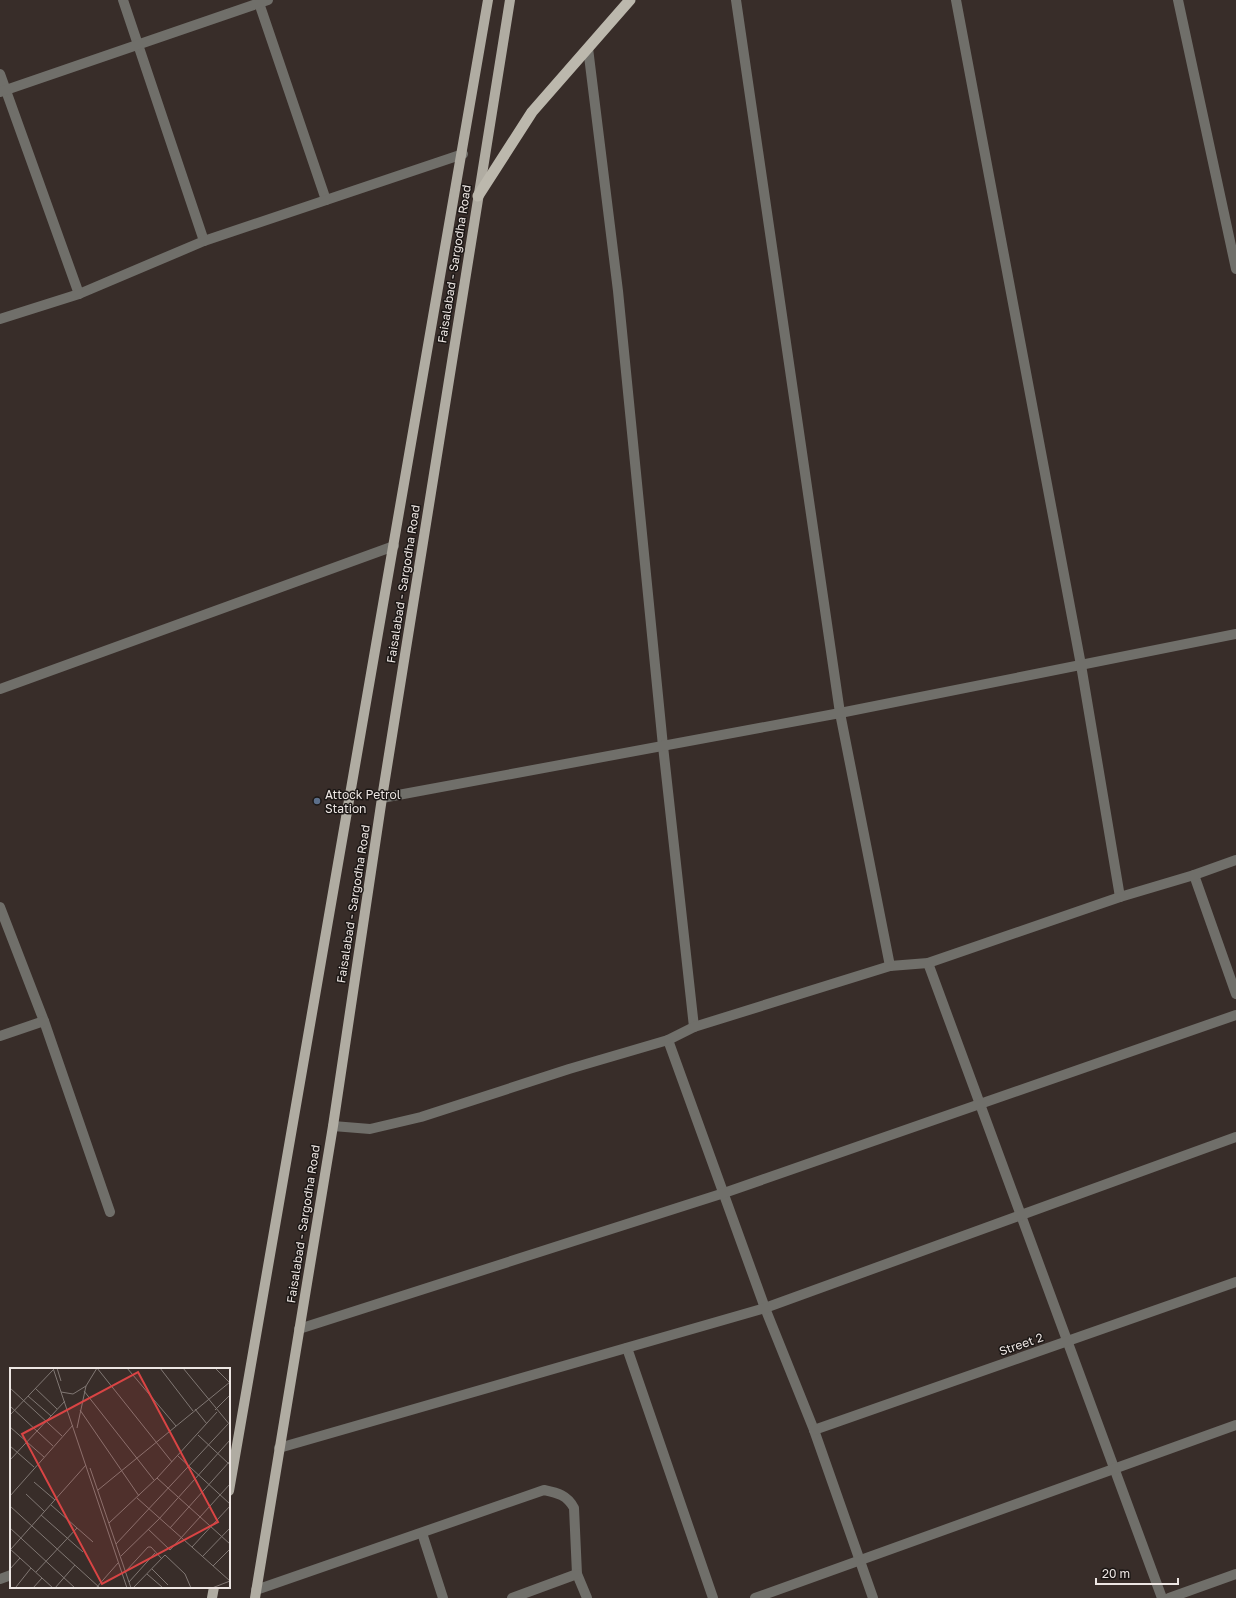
<svg xmlns="http://www.w3.org/2000/svg" width="1236" height="1598" font-family="'Golos Text',sans-serif">
  <rect width="100%" height="100%" fill="#382d29"/>
  <g fill="none" stroke-linecap="round" stroke-linejoin="round">
    <g stroke="#706f6a" stroke-width="10">
      <path d="M123 0 204 241"/>
      <path d="M258 0 326 200"/>
      <path d="M736 0 840 713 890 966"/>
      <path d="M956 0 1081 665 1120 897"/>
      <path d="M1178 0 1236 269"/>
      <path d="M588 48 618 291 663 746 694 1027"/>
      <path d="M0 74 79 294"/>
      <path d="M0 92 268 0"/>
      <path d="M0 319 79 294 204 241 463 154"/>
      <path d="M0 689 394 546"/>
      <path d="M382 798 840 713 1236 634"/>
      <path d="M1194 875 1236 994"/>
      <path d="M0 907 44 1021 110 1212"/>
      <path d="M928 963 1162 1598"/>
      <path d="M0 1036 44 1021"/>
      <path d="M668 1040 765 1308 814 1430 873 1598"/>
      <path d="M333 1126 370 1129 421 1117 569 1069 668 1040 694 1027 890 966 928 963 1120 897 1194 875 1236 860"/>
      <path d="M299 1329 724 1193 1236 1015"/>
      <path d="M627 1348 713 1598"/>
      <path d="M814 1430 1236 1282"/>
      <path d="M279 1448 765 1308 1236 1137"/>
      <path d="M422 1533 443 1598"/>
      <path d="M256 1590 544 1490C558 1493 567 1495 574 1508L577 1574 587 1598"/>
      <path d="M512 1598 577 1574"/>
      <path d="M755 1598 1236 1425"/>
      <path d="M1169 1598 1236 1574"/>
    </g>
    <path stroke="#706f6a" stroke-width="10" d="M0 1579 11 1575"/>
    <g stroke="#b0aca2" stroke-width="10">
      <path d="M229 1491 488 0"/>
      <path d="M212 1598 214 1587"/>
      <path d="M255 1598 333 1126 382 798 510 0"/>
    </g>
    <path stroke="#bcb8ad" stroke-width="11" d="M478 196 532 112 630 0"/>
  </g>
  <circle fill="#5c6f8a" stroke="#1c1715" stroke-width="1.5" cx="317" cy="801" r="4"/>
  <g text-anchor="middle" dominant-baseline="central" stroke-width="3" stroke-linejoin="round" paint-order="stroke">
    <g font-size="12" fill="#ede6e3" stroke="#1c1715">
      <text transform="translate(454 264) rotate(-81)">Faisalabad - Sargodha Road</text>
      <text transform="translate(403 584) rotate(-81)">Faisalabad - Sargodha Road</text>
      <text transform="translate(353 904) rotate(-81)">Faisalabad - Sargodha Road</text>
      <text transform="translate(303 1224) rotate(-81)">Faisalabad - Sargodha Road</text>
      <text transform="translate(1021 1344) rotate(-19)">Street 2</text>
    </g>
    <g font-size="12" fill="#ede6e3" stroke="#1c1715" text-anchor="start">
      <text x="325" y="794">Attock Petrol<tspan x="325" dy="14">Station</tspan></text>
    </g>
  </g>
  <g transform="translate(10 1368)">
    <rect width="220" height="220" fill="#382d29"/>
    <path fill="none" stroke="#807773" stroke-width="1" d="M43 0 51 24 63 26 76 18M47 0 51 13M87 0 162 94M117 0 166 58M150 0 183 43M173 0 220 57M205 0 220 15M0 20 52 68M25 20 47 41M74 23 144 112M51 24 117 220M18 28 41 48M0 38 43 78M185 41 197 56M70 42 129 128M205 42 220 27M0 47 43 2M0 59 34 89M67 60 76 18 87 0M188 67 219 96M0 78 24 99M168 88 220 136M0 92 55 33M80 100 121 220M147 110 220 176M24 114 45 132M88 122 220 14M16 126 34 143M0 128 63 57M127 130 220 213M41 137 83 174M0 138 90 220M31 147 73 184M99 155 147 110 207 44M0 160 65 220M160 160 220 93M138 161 160 182 220 116M106 176 218 56M182 179 220 138M0 181 43 220M1 181 76 97M111 188 149 151 220 72M192 189 220 160M203 198 220 181M0 201 10 190M142 201 158 217M116 203 138 179H141L152 191M26 204 67 160M137 206 152 219M119 214 145 185M6 219 21 200M23 220 32 210M45 220 65 197M86 220 108 195M123 220 155 187 175 206 181 220M202 220 220 213"/>
    <path fill="#d94444" fill-opacity="0.15" stroke="#d94444" stroke-width="2" d="M128 4 208 154 92 216 12 66Z"/>
    <rect width="220" height="220" fill="none" stroke="#ede6e3" stroke-width="2"/>
  </g>
  <path d="M1096 1578v6h82v-6" fill="none" stroke="#ede6e3" stroke-width="2"/>
  <text x="1102" y="1578" font-size="12" fill="#ede6e3" stroke="#1c1715" stroke-width="3" paint-order="stroke">20 m</text>
</svg>
